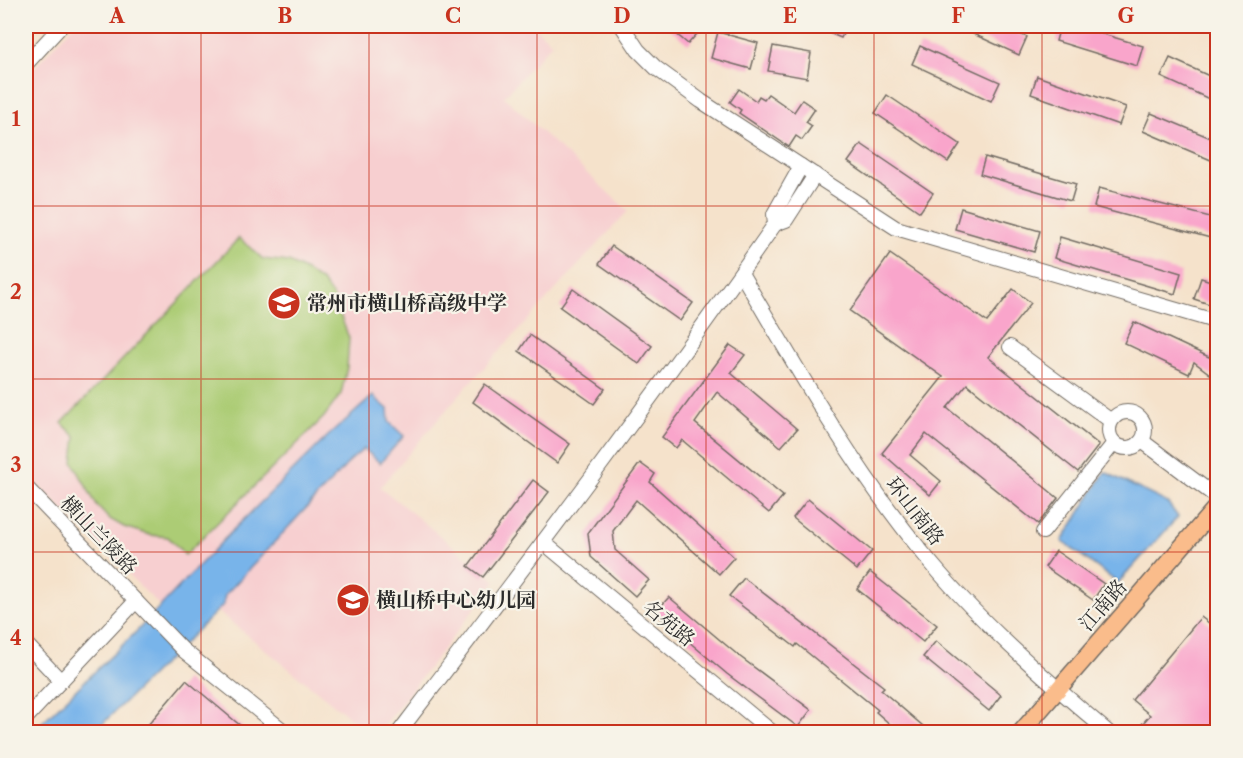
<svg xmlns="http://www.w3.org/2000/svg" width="1243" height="758" font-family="'Libre Caslon Text','Noto Serif SC',serif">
  <rect width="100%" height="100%" fill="#f7f3e8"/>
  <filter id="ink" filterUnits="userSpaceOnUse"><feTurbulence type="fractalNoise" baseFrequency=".0167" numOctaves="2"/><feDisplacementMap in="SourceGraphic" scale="12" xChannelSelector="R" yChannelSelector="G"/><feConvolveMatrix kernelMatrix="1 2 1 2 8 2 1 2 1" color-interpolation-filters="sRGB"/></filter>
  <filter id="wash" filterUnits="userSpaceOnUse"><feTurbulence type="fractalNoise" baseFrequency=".008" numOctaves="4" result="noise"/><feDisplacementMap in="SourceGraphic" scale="24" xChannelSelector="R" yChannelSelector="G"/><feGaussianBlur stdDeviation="1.35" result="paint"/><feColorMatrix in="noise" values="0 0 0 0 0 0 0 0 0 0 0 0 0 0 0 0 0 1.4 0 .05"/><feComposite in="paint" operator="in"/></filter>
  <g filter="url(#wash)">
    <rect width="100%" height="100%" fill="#f5e2cb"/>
    <path fill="#f7cfd0" d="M73 26H533L552 43 504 97 628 211 459 395 380 487 496 581 379 732H368L217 611 223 605 225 595 232 531 161 607 26 473V76Z"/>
    <path fill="#accc74" stroke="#6c7c50" stroke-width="1.5" d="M239 238 263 259 289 262 306 271 322 282 333 296 349 338 347 368 341 394 324 417 185 555 168 537 150 535 124 527 108 518 97 506 73 462 76 437 62 423Z"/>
    <g fill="#78b4ea" stroke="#52708a" stroke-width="1.5">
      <path d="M373 396 388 409 389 422 404 436 380 463 364 449 352 459 225 595 223 605 94 732H32L135 633 232 531 328 436Z"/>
      <path d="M1105 472 1168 503 1178 517 1118 583 1062 541Z"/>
    </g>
    <g id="blocks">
      <g fill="#f9a5cb">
        <path d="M667 26H704L688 44Z"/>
        <path d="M812 26H847L841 38Z"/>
        <path d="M956 26H1002L1027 37 1019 55Z"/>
        <path d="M1060 26H1076L1143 46 1137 66 1056 41Z"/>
        <path d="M718 32 758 43 751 69 711 58Z"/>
        <path d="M773 46 811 53 807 78 768 71Z"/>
        <path d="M920 46 1000 82 991 101 912 64Z"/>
        <path d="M1170 58 1218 80V103L1161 77Z"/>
        <path d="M1037 76 1126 107 1119 125 1031 94Z"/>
        <path d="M739 89 756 101 759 96 764 99 768 94 794 112 802 100 815 109 806 122 812 126 802 140 796 136 789 147 739 113 741 110 730 102Z"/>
        <path d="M887 95 960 144 948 162 875 113Z"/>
        <path d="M1151 113 1218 141V163L1143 131Z"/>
        <path d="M861 144 933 193 920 212 848 162Z"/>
        <path d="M985 157 1076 184 1071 201 980 174Z"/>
        <path d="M1099 188 1218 219V240L1094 207Z"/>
        <path d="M961 208 1040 231 1034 252 955 229Z"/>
        <path d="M1060 237 1181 273 1175 294 1054 258Z"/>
        <path d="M612 246 693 303 680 321 599 264Z"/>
        <path d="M890 254 987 322 1013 289 1031 303 988 357 1099 445 1078 472 967 384 947 408 1058 498 1038 524 926 434 910 455 941 481 930 495 882 453 943 377 850 311Z"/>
        <path d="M1201 278 1218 283V307L1194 299Z"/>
        <path d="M573 289 652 346 639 364 560 307Z"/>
        <path d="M1134 322 1209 357 1218 345V380L1194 362 1189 374 1124 343Z"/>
        <path d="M530 335 605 389 594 404 519 351Z"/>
        <path d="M730 345 745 355 731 373 797 429 781 447 717 392 695 423 783 496 769 513 682 440 676 448 662 437Z"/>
        <path d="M485 384 570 444 557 463 473 402Z"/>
        <path d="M640 463 655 474 650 482 734 557 719 574 636 500 613 531 615 550 649 580 635 596 591 557 588 533Z"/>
        <path d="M533 480 549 492 483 577 468 566Z"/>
        <path d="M808 499 872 551 857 570 793 518Z"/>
        <path d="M1056 551 1104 584 1093 600 1045 567Z"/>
        <path d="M870 572 937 625 923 642 857 589Z"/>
        <path d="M744 578 884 687 881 690 930 732H899L876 712 878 710 797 644 795 647 729 596Z"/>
        <path d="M669 597 739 656 811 710 798 727 727 674 655 613Z"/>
        <path d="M1201 617 1218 630V732H1135L1150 715 1132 700Z"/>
        <path d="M936 641 1001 695 989 711 923 657Z"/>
        <path d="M186 680 248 732H142Z"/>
      </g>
    </g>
  </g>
  <g filter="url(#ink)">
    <use href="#blocks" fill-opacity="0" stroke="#726b63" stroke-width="1.5"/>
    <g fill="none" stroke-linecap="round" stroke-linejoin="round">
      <g stroke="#726b63" stroke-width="16">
        <g id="minor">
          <path d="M622 26 638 50 656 68 701 101 896 228 1218 322"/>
          <path d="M26 64 61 26"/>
          <path d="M801 166 774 214 775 224 786 220 815 175"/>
          <path d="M741 273C797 369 852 466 922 552 976 619 1042 676 1108 732"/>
          <path d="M1010 347 1111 421"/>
          <circle cx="1127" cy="430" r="18"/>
          <path d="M1142 441 1218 498"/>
          <path d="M26 487 183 650 285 732"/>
          <path d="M1043 532 1114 443"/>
          <path d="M543 542 772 732"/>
          <path d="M26 644 61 681"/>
          <path d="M26 718 136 601"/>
          <path d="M399 732C526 565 654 397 775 224"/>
        </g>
      </g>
      <g stroke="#726b63" stroke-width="19">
        <path id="major" d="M1021 732 1218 505"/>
      </g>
      <use href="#minor" stroke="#fff" stroke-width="14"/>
      <use href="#major" stroke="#fabc8b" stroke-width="16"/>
    </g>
  </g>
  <path fill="none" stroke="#c8321e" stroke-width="1.5" stroke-opacity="0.55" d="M201 26V732M369 26V732M537 26V732M706 26V732M874 26V732M1042 26V732M26 206H1218M26 379H1218M26 552H1218"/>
  <defs>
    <g id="school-disc" transform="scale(1.725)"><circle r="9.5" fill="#c8321e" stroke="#f7f3e8"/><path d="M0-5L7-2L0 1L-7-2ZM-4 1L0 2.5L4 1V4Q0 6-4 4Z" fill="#fff"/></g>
  </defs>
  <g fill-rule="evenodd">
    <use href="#school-disc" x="284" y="303"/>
    <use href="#school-disc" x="353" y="600"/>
  </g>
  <g text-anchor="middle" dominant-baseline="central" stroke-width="4.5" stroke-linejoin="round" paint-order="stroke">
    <g font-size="20" font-weight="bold" fill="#2b2b2b" stroke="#f7f3e8" text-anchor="start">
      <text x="307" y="303">常州市横山桥高级中学</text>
      <text x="376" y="600">横山桥中心幼儿园</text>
    </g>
    <g font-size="20" fill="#2b2b2b" stroke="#f7f3e8">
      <text transform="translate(915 511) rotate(52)">环山南路</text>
      <text transform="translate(99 535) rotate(46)">横山兰陵路</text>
      <text transform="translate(1103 605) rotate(-49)">江南路</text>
      <text transform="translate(669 623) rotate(39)">名苑路</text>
    </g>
  </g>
  <rect width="1243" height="758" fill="none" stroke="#f7f3e8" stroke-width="66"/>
  <rect x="33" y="33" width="1177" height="692" fill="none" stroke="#c8321e" stroke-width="2"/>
  <g font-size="20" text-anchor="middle" font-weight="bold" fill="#c8321e">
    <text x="117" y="23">A</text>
    <text x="285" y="23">B</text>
    <text x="453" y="23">C</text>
    <text x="622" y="23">D</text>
    <text x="790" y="23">E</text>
    <text x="958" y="23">F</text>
    <text x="1126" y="23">G</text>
    <text x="16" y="126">1</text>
    <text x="16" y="299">2</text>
    <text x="16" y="472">3</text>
    <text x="16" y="645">4</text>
  </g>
</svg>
